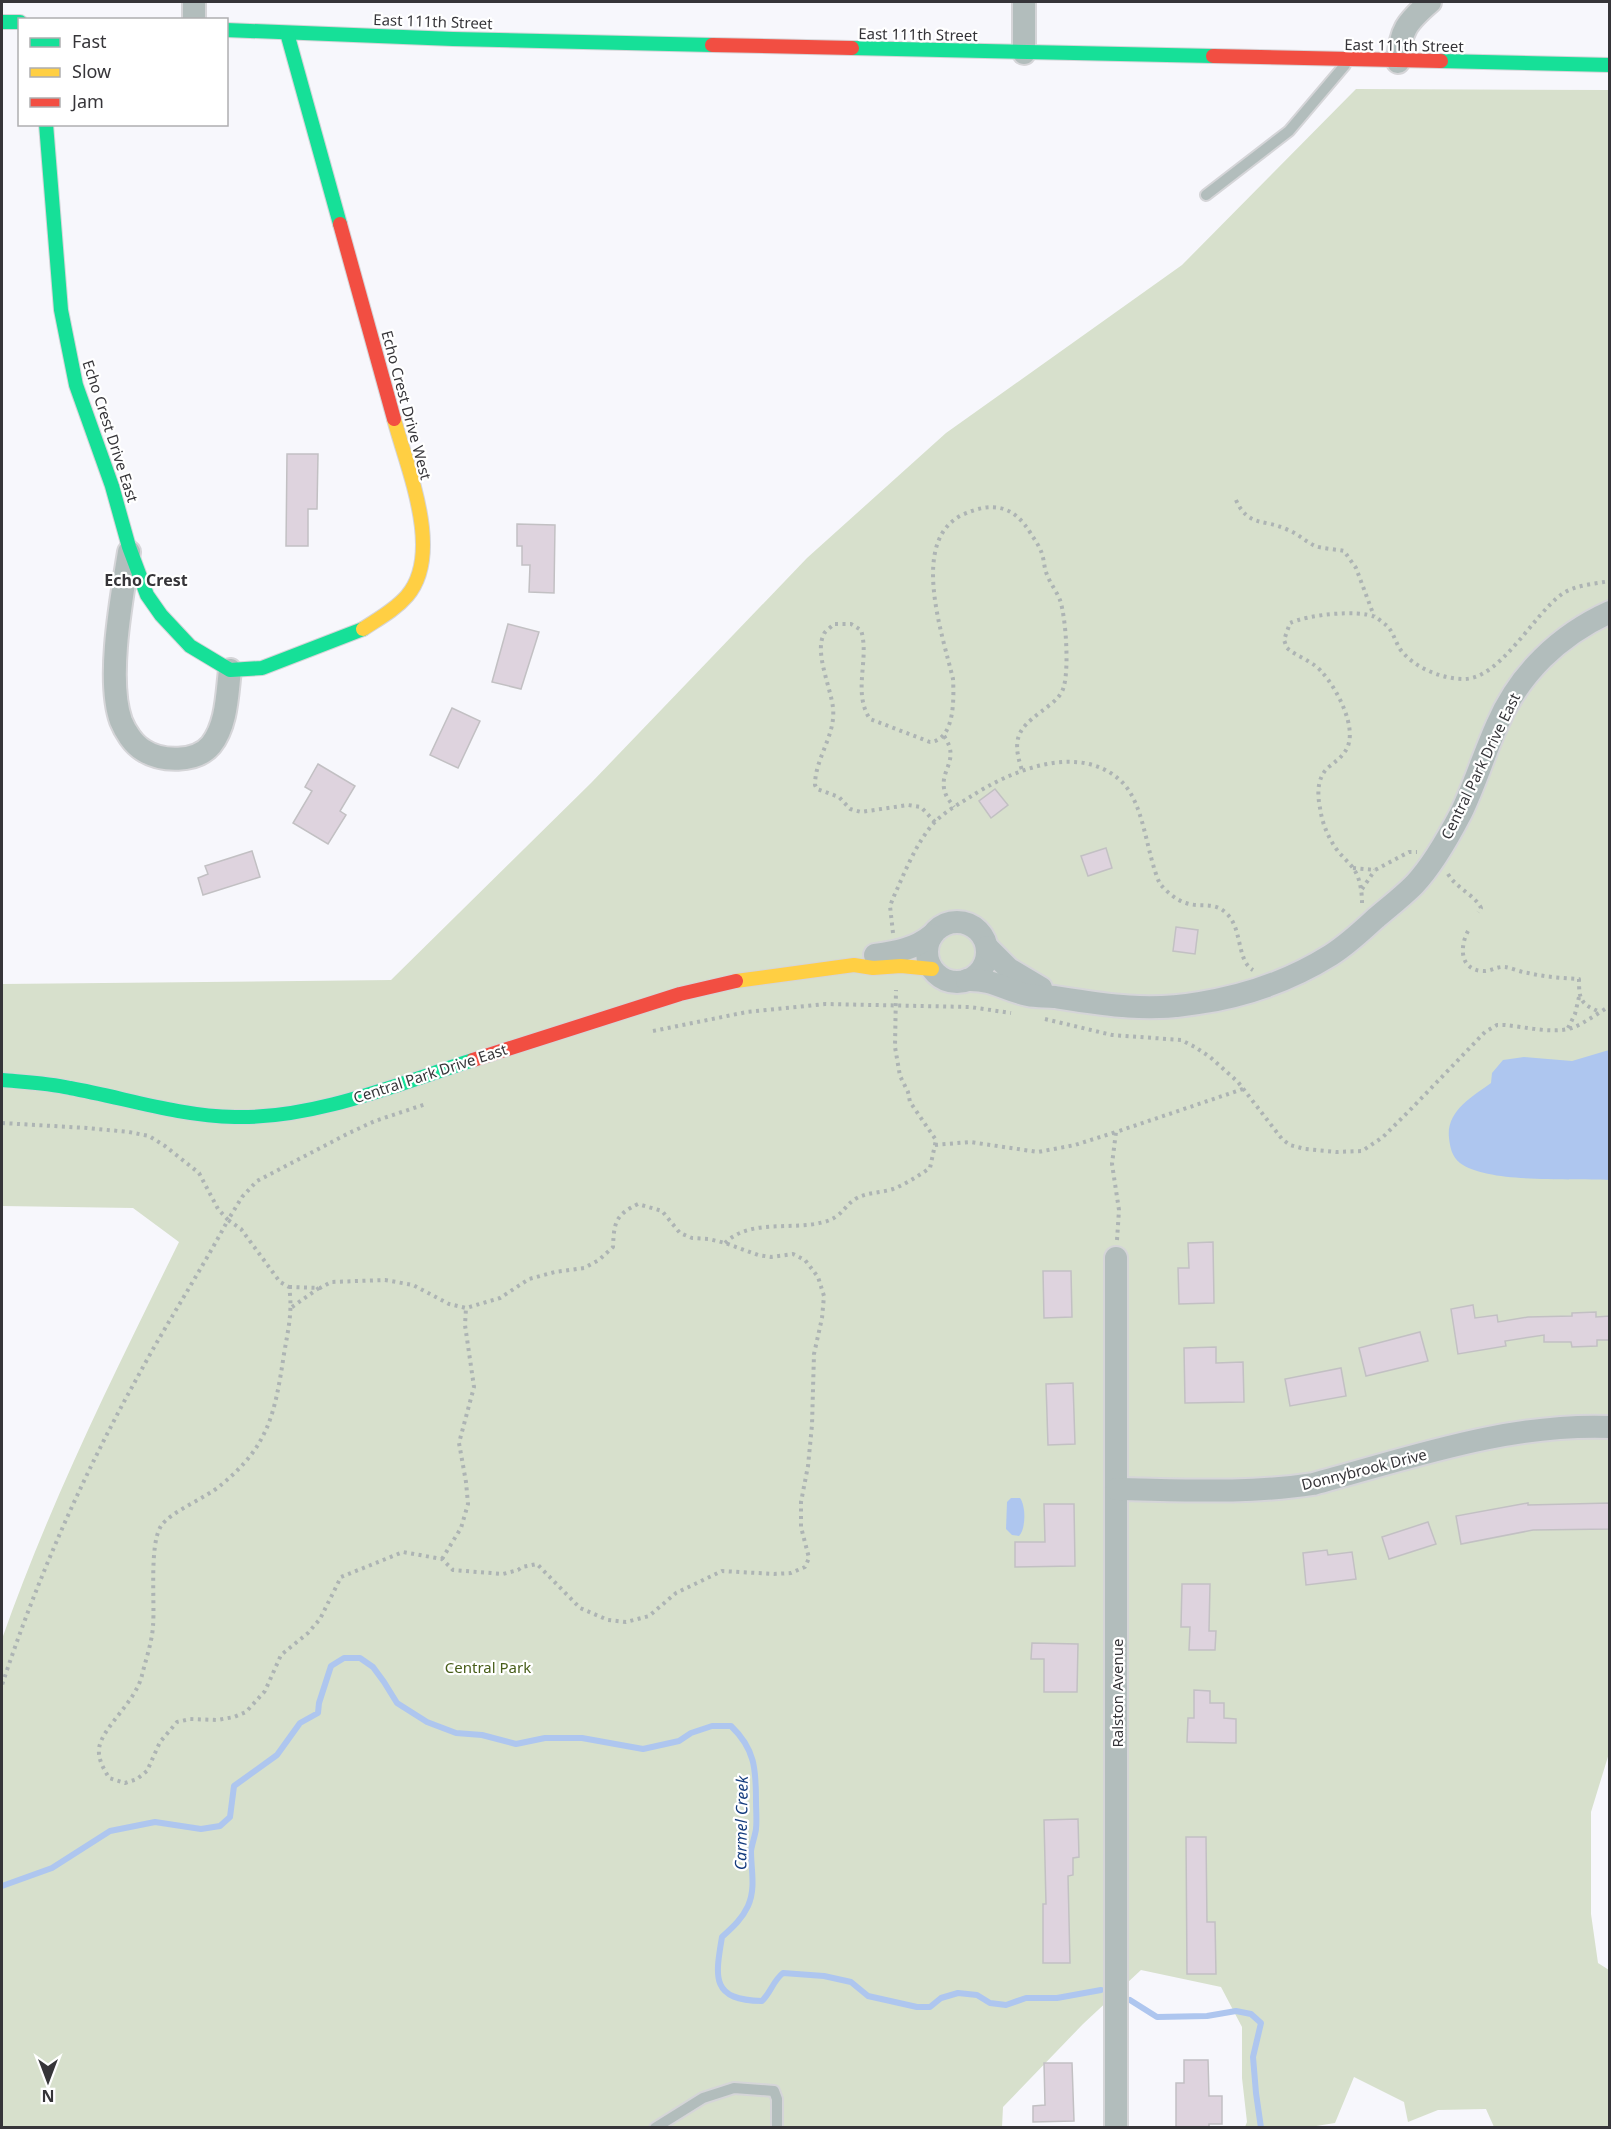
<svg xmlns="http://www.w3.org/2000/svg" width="1611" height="2129" font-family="'Noto Sans',sans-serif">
  <rect width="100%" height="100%" fill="#f7f7fc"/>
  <path fill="#d7e0cc" d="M1356 89 1609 90 1610 1750 1591 1812V1914L1598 1963 1609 1970V2127H1494L1486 2109 1438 2110 1408 2122 1404 2102 1354 2077 1335 2123 1310 2127H1245L1247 2122 1242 2078V2027L1221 1987 1141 1970 1083 2024 1003 2107 1002 2127H2V1639C50 1502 115 1372 179 1242L133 1208 2 1206V984L391 980 591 783 807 558 946 433 1182 265Z"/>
  <g fill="#aec6ef">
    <path d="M1609 1050V1180C1573 1178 1488 1184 1460 1163 1452 1157 1450 1147 1449 1138 1446 1111 1472 1097 1491 1083L1492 1073 1503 1060 1524 1057 1572 1061Z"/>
    <path d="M1011 1498H1020C1026 1506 1026 1529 1019 1536L1012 1535 1006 1529 1007 1502Z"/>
  </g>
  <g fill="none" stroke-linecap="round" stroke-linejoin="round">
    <g stroke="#aec6ef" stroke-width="6">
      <path d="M2 1886 52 1868 110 1831 155 1822 201 1829 220 1826 230 1817 234 1786 277 1755 300 1723 318 1713 319 1703 331 1666 344 1658H360L373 1667 384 1682 397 1703 427 1722 456 1733 482 1735 516 1744 545 1738H582L643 1749 679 1741 691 1733 712 1726H731C755 1749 756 1769 756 1801 756 1810 757 1820 756 1829 755 1836 752 1844 751 1851 751 1870 756 1888 748 1906 742 1919 733 1927 722 1937 715 1978 711 2000 762 2001 771 1992 773 1981 783 1973L824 1976 851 1982 868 1996 917 2007H930L941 1998 958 1993 977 1995 990 2003 1006 2005 1026 1998H1057L1101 1990"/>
      <path d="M1130 2000 1157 2017 1207 2016 1236 2011 1251 2014 1261 2023 1253 2057 1256 2093 1261 2128"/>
    </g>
  </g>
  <g fill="#ded3de" stroke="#c2c0c3" stroke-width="1.5">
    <path d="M287 454H318L317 509H308V546H286Z"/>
    <path d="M517 524 555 525 554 593 529 592 530 565H522V546H517Z"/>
    <path d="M508 624 539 632 521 689 492 682Z"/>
    <path d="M452 708 480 721 458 768 430 755Z"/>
    <path d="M318 764 355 786 340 811 346 815 328 844 293 823 312 791 305 787Z"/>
    <path d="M995 789 1008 805 991 818 979 801Z"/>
    <path d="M1106 848 1112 868 1088 876 1081 856Z"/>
    <path d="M252 851 260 877 203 895 198 878 208 874 205 866Z"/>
    <path d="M1176 927 1198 930 1195 954 1173 951Z"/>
    <path d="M1213 1242 1214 1303 1179 1304 1178 1268H1189L1188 1243Z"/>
    <path d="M1043 1271H1071L1072 1317 1044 1318Z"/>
    <path d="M1473 1305 1475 1318 1497 1315 1498 1322 1528 1317 1572 1316V1313L1596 1312V1317L1610 1316V1340H1597V1346L1572 1347 1571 1342H1544V1335L1505 1341 1506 1346 1458 1354 1451 1309Z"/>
    <path d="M1420 1332 1428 1361 1366 1376 1359 1348Z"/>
    <path d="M1216 1347V1363L1243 1362 1244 1402 1185 1403 1184 1348Z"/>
    <path d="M1341 1368 1346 1396 1290 1406 1285 1379Z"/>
    <path d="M1073 1383 1075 1444 1048 1445 1046 1384Z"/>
    <path d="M1528 1503V1505L1610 1503V1529L1533 1530 1461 1544 1456 1516Z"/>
    <path d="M1044 1504H1074L1075 1566 1015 1567V1542H1045Z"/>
    <path d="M1428 1522 1436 1544 1389 1559 1382 1537Z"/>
    <path d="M1327 1550 1328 1555 1352 1552 1356 1579 1306 1585 1303 1553Z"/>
    <path d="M1182 1584H1210L1209 1631H1216L1215 1650H1189L1190 1627H1181Z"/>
    <path d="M1032 1643 1078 1644 1077 1692H1044V1659H1031Z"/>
    <path d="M1194 1690 1210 1691V1703H1224V1718L1236 1719V1743L1187 1742 1188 1718H1194Z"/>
    <path d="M1078 1819 1079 1857 1073 1858V1875L1068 1876 1070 1963H1043V1904H1046L1044 1820Z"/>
    <path d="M1186 1837H1206L1207 1922H1215L1216 1974H1187Z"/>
    <path d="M1184 2060H1208L1209 2096H1222V2124H1209V2127H1176V2083H1184Z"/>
    <path d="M1044 2063H1072L1074 2121 1033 2122V2106L1045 2105Z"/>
  </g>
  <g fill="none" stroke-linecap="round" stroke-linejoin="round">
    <g stroke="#d5d5d8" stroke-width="14">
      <g id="lane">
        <path d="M1206 195 1289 131 1345 65"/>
        <path d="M655 2128 703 2098 734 2088 774 2091 777 2099V2128"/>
      </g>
    </g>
    <g stroke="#d5d5d8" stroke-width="26">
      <g id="street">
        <path d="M194 20V2"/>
        <path d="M1024 53V2"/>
        <path d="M1398 62C1400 30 1407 22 1430 2"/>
        <path d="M129 552C122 596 106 679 121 721 125 731 133 744 143 750 161 762 196 763 211 745 227 725 227 694 230 670"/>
        <circle cx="957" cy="952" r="30"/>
        <path d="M987 947 1009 969 1041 988"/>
        <path d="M875 955C896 952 915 949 932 935"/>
        <path d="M967 980C994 979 1004 990 1028 995 1037 997 1046 996 1055 997 1106 1005 1148 1012 1199 1003 1245 996 1291 980 1331 955 1347 945 1362 931 1376 918 1389 907 1402 897 1414 885 1433 865 1448 838 1461 813 1475 784 1484 754 1497 725 1519 674 1559 635 1610 612"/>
        <path d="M1116 1258V2128"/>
        <path d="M1117 1489C1182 1490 1248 1494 1313 1484 1410 1458 1508 1423 1610 1427"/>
      </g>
    </g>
    <g stroke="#d5d5d8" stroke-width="16">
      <g id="fast">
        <path d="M2 22H20"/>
        <path d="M226 30 453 39 712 45"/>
        <path d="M287 33 340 224"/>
        <path d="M852 48 1213 56"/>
        <path d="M1441 61 1610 65"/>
        <path d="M46 124 61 310 76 385 112 486 129 547 147 595 161 615 190 646 230 670 262 668 363 629"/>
        <path d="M2 1080C24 1082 48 1083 70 1088 125 1098 179 1116 235 1117 314 1119 398 1084 473 1060"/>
      </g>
    </g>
    <g stroke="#d5d5d8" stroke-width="16">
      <g id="slow">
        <path d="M363 629C378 619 395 610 407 596 444 553 407 468 394 419"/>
        <path d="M736 981 854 965 873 968 901 966 932 969"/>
      </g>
    </g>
    <g stroke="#d5d5d8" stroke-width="16">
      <g id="jam">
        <path d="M712 45 852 48"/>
        <path d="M1213 56 1441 61"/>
        <path d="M340 224 394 419"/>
        <path d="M473 1060 680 994 736 981"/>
      </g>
    </g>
    <g stroke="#adb4b4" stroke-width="4" stroke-dasharray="3 4.5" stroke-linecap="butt">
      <path d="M1236 500C1248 527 1264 519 1286 529 1297 533 1305 541 1315 546 1324 549 1335 549 1344 551L1356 568 1374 616"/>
      <path d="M944 736C962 762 936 771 946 795 948 799 951 803 954 807"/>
      <path d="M935 822 921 807 908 805 861 812 850 809 839 797 817 789 815 785C815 758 836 735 833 708 831 688 814 652 824 634 825 631 831 627 834 624H851L861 630C870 659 852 692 870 719L930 742C955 740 954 698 953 679 943 636 909 541 962 515 992 501 1014 505 1031 534 1035 540 1040 547 1042 554 1044 560 1044 566 1046 572 1049 582 1056 590 1060 600 1066 618 1069 667 1064 686 1062 694 1057 699 1051 704 1023 726 1009 732 1022 770"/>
      <path d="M1353 868 1375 870 1409 852H1417"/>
      <path d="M1448 874C1457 889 1475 895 1481 908L1478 912"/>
      <path d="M1362 889 1375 870"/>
      <path d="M1362 903C1362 892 1360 877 1353 868 1347 860 1340 855 1335 847 1327 835 1322 822 1320 808 1317 793 1317 776 1330 766 1336 761 1342 757 1346 750 1359 729 1336 687 1321 671 1311 660 1297 657 1287 648L1284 640 1290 623C1307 615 1358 609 1375 617 1379 619 1383 623 1386 625 1393 631 1395 641 1400 649 1413 667 1441 679 1464 679 1500 679 1533 615 1562 594 1575 585 1594 584 1610 581"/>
      <path d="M1468 931C1460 946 1459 969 1482 971 1490 972 1497 966 1505 967 1512 968 1520 972 1528 973 1545 977 1562 978 1579 979 1579 999 1580 1004 1600 1012"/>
      <path d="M893 933 890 906 894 896C905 872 915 845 933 824 943 813 957 805 970 797 1010 771 1080 741 1122 782 1145 805 1146 854 1160 884 1167 892 1176 900 1186 903 1200 908 1214 901 1226 913 1243 928 1236 960 1253 970"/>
      <path d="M1045 1019 1112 1035 1181 1040 1195 1047 1210 1057 1238 1082 1282 1139 1290 1145 1305 1149 1336 1152 1362 1151 1383 1137 1412 1108 1485 1032 1497 1025H1505C1526 1027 1552 1034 1572 1028 1585 1023 1598 1013 1610 1006"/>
      <path d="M1568 1028 1575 1014 1579 997"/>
      <path d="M653 1031 747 1012 825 1004 970 1007 1011 1013"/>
      <path d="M2 1123 87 1128 129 1132 149 1136 165 1146 199 1173 218 1209 228 1220C199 1274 166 1324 137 1378 83 1475 37 1579 2 1685"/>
      <path d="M935 1145 970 1142 1038 1152 1075 1145 1116 1132"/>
      <path d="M1117 1240 1119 1210 1112 1164 1116 1132 1243 1089"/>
      <path d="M725 1243C751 1218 792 1231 824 1222 843 1217 845 1204 857 1198 868 1192 881 1193 893 1189 906 1184 918 1176 930 1168L936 1140 910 1102 908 1092 900 1076 895 1047 896 990"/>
      <path d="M289 1287 320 1288 331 1282 385 1280 413 1285 449 1304 466 1308 500 1298 529 1279 555 1272 584 1268 599 1260 613 1247C614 1223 615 1215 638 1204L662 1211 680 1233 692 1238 709 1239 725 1243 758 1255 771 1257 793 1254 805 1260 818 1277 824 1296 822 1318 814 1354 812 1425 808 1466 801 1502V1527L809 1558 805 1567 791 1573 774 1574 722 1571 676 1593 649 1616 626 1622 608 1620 580 1608 537 1564 522 1567 518 1570 503 1574 453 1570 442 1559 403 1552 341 1577 320 1619 308 1633 281 1655 265 1691 246 1712 234 1717 217 1720 190 1719 177 1722 160 1742 147 1771 137 1779 125 1783 109 1778C104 1769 98 1760 99 1749 101 1728 136 1702 142 1675 146 1659 152 1642 153 1626 155 1602 149 1545 161 1526 170 1512 206 1498 221 1485 269 1446 275 1413 284 1354 288 1330 293 1311 289 1287L280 1282 241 1229 228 1220 242 1197 257 1181 349 1133 375 1121 426 1104"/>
      <path d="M292 1307 319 1288"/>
      <path d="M442 1559 461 1528 468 1504 466 1482 459 1443 474 1387 465 1325 466 1308"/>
    </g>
    <use href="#lane" stroke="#b2bdbc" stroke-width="10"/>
    <use href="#street" stroke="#b2bdbc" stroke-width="22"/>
    <use href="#fast" stroke="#16e098" stroke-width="14"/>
    <use href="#slow" stroke="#ffcf43" stroke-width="14"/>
    <use href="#jam" stroke="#f24e42" stroke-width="14"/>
  </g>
  <g text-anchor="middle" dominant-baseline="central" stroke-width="4.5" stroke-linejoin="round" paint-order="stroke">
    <g font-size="15" fill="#363539" stroke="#fff">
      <text transform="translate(433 21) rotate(2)">East 111th Street</text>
      <text transform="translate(918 34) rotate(1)">East 111th Street</text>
      <text transform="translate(1404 45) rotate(1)">East 111th Street</text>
      <text transform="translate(407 405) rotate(75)">Echo Crest Drive West</text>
      <text transform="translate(111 431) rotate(72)">Echo Crest Drive East</text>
      <text transform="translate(1480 766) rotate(-64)">Central Park Drive East</text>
      <text transform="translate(430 1073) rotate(-18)">Central Park Drive East</text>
      <text transform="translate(1364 1469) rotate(-14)">Donnybrook Drive</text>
      <text transform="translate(1117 1693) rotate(-90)">Ralston Avenue</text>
    </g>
    <g font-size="15" fill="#485e1a" stroke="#fff">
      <text x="488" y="1667">Central Park</text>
    </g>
    <g font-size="16" font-weight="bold" fill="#363539" stroke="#fff">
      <text x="146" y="580">Echo Crest</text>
    </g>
    <g font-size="16" font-style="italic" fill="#133b7d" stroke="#fff">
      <text transform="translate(741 1823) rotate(-89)">Carmel Creek</text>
    </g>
  </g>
  <rect width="1611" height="2129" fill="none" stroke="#363539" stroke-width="6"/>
  <rect x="18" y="18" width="210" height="108" fill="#ffffff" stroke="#afaeb0" stroke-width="1.5"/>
  <rect x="30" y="38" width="30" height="9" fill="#16e098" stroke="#afaeb0" stroke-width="1.5"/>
  <text x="72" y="48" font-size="18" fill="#363539">Fast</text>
  <rect x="30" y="68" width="30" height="9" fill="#ffcf43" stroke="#afaeb0" stroke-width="1.5"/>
  <text x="72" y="78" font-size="18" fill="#363539">Slow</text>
  <rect x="30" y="98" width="30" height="9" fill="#f24e42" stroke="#afaeb0" stroke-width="1.5"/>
  <text x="72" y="108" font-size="18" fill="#363539">Jam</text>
  <g transform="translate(48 2081) rotate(180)" stroke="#ffffff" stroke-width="4.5" paint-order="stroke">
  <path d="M0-4.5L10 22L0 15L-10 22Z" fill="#363539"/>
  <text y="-9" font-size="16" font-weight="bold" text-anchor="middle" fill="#363539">N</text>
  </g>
</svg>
